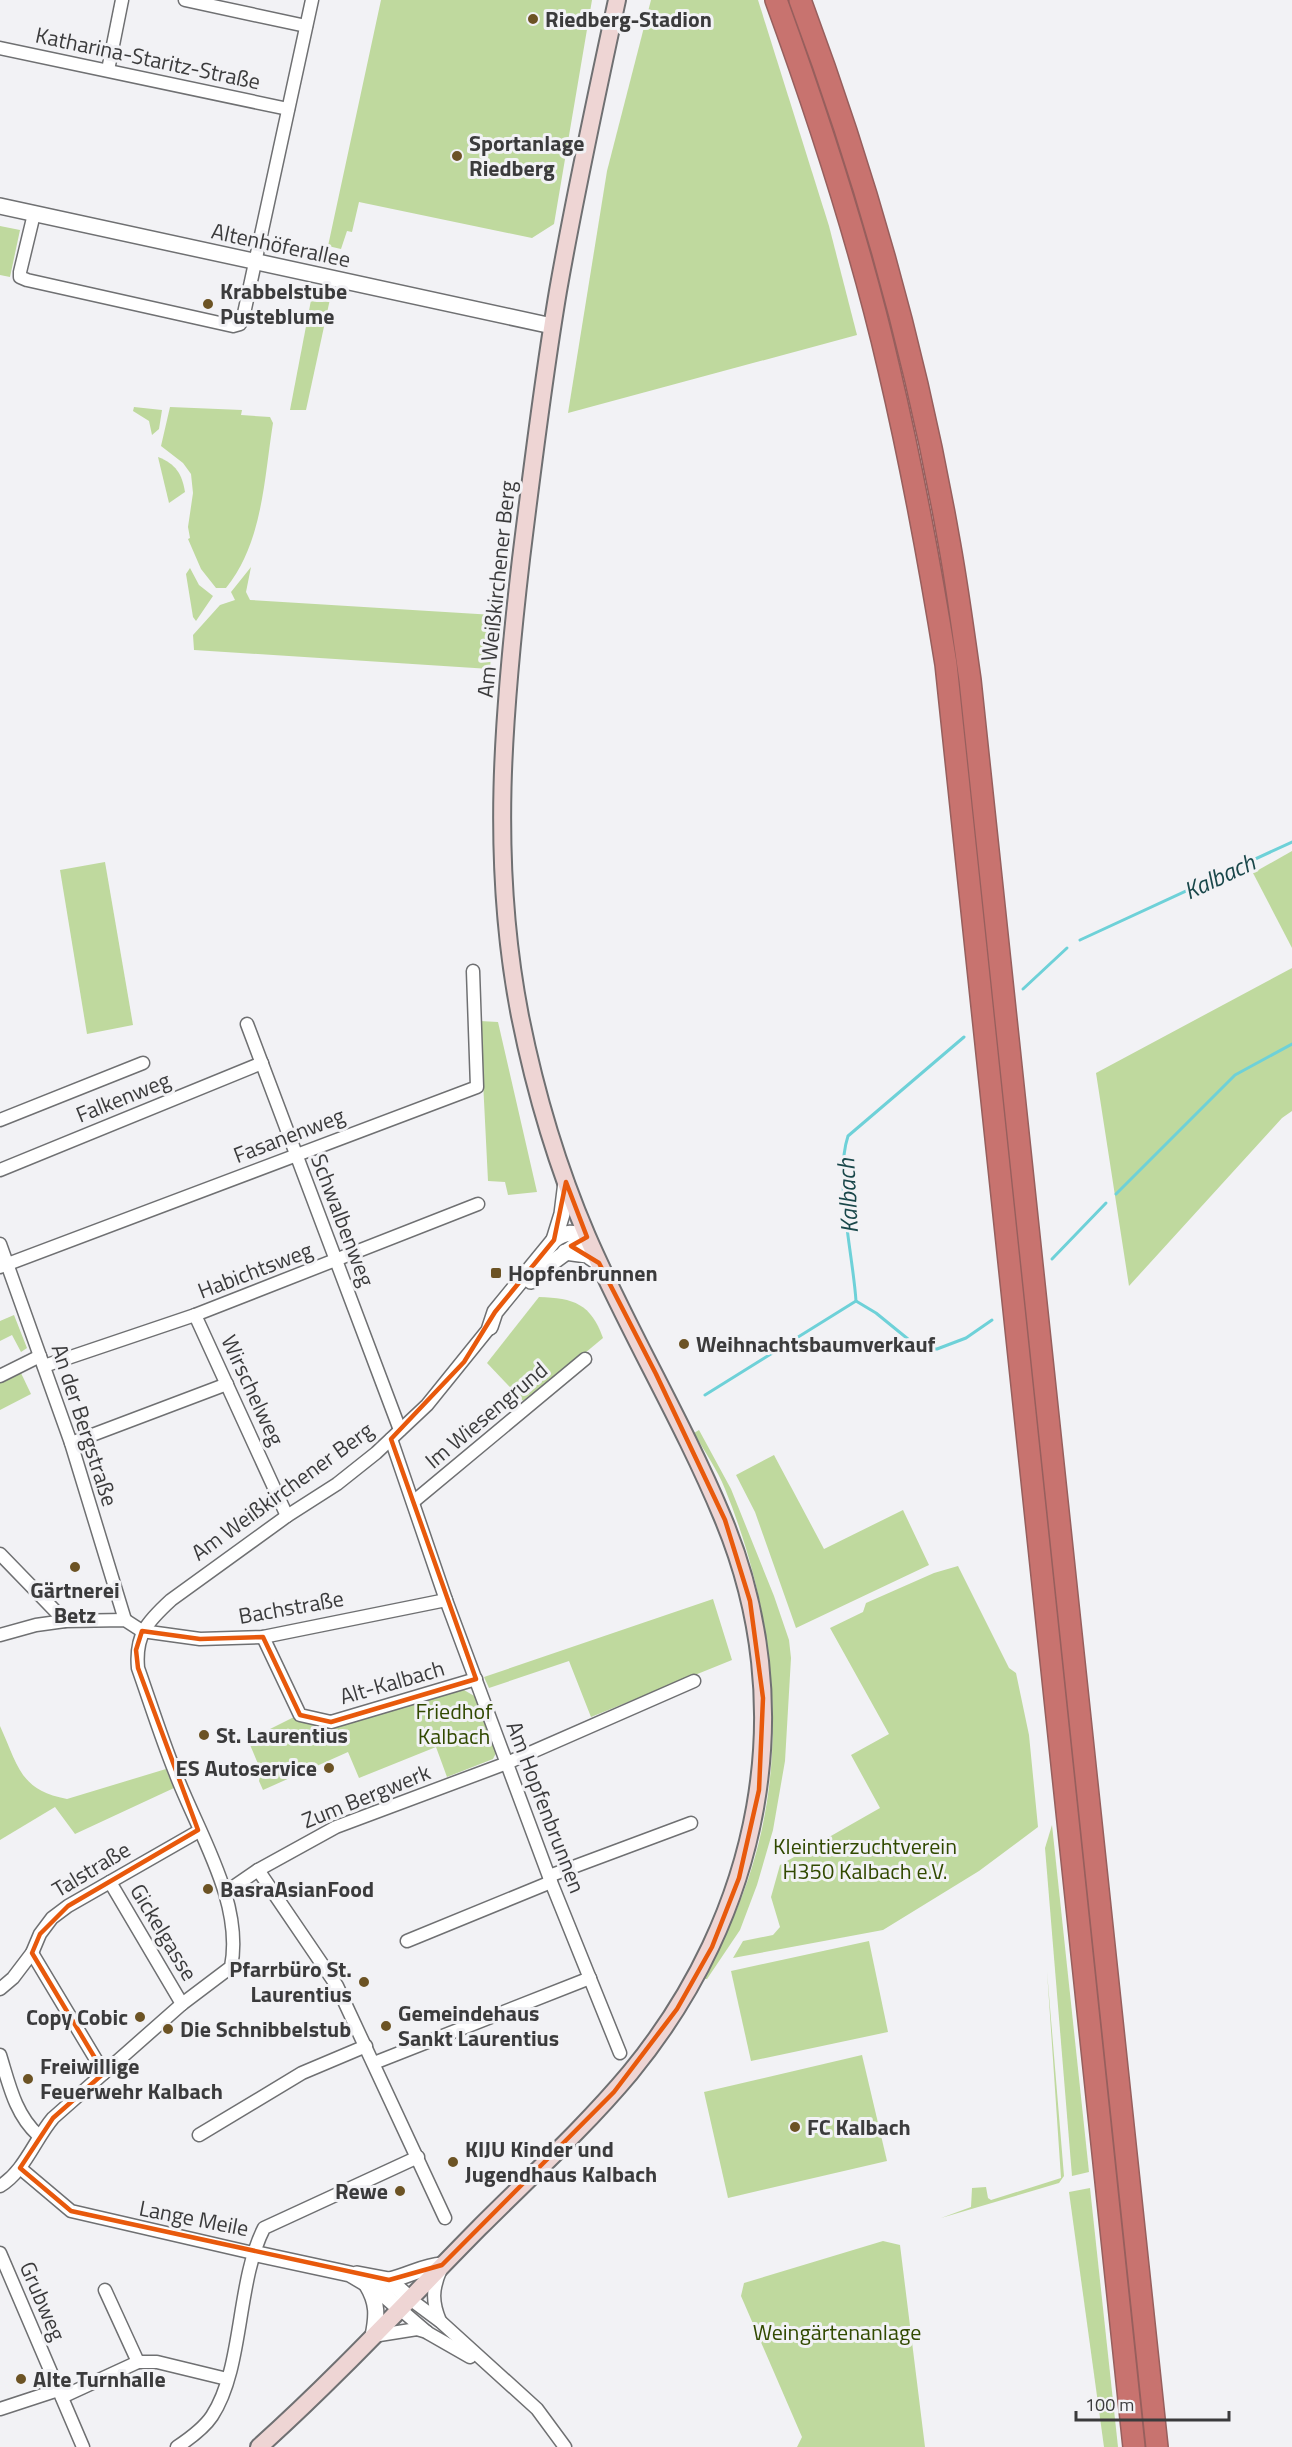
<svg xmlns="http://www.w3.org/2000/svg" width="1292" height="2447" font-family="'Titillium Web',sans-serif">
  <rect width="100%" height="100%" fill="#f2f2f5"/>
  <g fill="#bfd99e">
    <path d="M381 0H592L554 224 532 238 359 202 352 232 347 231 341 249 328 246Z"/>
    <path d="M651 0H758L829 226 857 335 568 413 607 171Z"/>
    <path d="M0 226 20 230 10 277 0 275Z"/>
    <path d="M312 295 330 299 306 410H290Z"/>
    <path d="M134 407 162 410 159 429 152 435 149 421 133 411Z"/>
    <path d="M170 407 242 410 241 415 270 417 273 423C264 479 263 542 226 588H216L201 569 188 539 190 538 188 527 193 493 191 474 183 463 161 446Z"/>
    <path d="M158 457C176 464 182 474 185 492L169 503Z"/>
    <path d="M251 567 246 592 250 600 494 615 490 669 194 650 193 635 220 605 235 600 231 592Z"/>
    <path d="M190 568 199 585 213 596 196 621 193 617 186 574Z"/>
    <path d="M1292 851V948L1253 873Z"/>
    <path d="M105 862 133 1025 87 1034 60 870Z"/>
    <path d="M1292 968V1111L1282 1118 1129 1286 1096 1073Z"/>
    <path d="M480 1021 498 1022 537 1192 508 1195 505 1182 488 1181Z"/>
    <path d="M539 1297C574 1298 591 1304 603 1338L525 1403 487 1363Z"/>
    <path d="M14 1315 27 1348 21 1352 12 1335 0 1341V1321Z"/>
    <path d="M20 1371 31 1394 0 1410V1381Z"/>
    <path d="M699 1430 731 1489 774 1596 789 1640 791 1658 785 1761 773 1830 757 1885 740 1930 707 1979H703C722 1943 740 1907 752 1867 790 1744 773 1607 725 1489 717 1469 704 1451 694 1433Z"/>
    <path d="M774 1455 824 1549 903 1510 929 1565 796 1628 755 1512 736 1475Z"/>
    <path d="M958 1566 1009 1668 1016 1673 1029 1735 1038 1827 979 1871 883 1930 733 1958 743 1941 773 1935 780 1927 771 1897 780 1865 880 1808 851 1755 889 1734 830 1628 863 1612 866 1603 934 1573Z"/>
    <path d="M713 1599 732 1660 591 1717 569 1661 489 1688 484 1677Z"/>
    <path d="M464 1690 476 1697 496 1753 493 1759 447 1777 436 1747 359 1778 348 1752 263 1790 259 1781 261 1771 248 1740 294 1717 331 1726Z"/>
    <path d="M0 1726C18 1765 19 1790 67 1799L166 1769 174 1788 75 1834 55 1807 0 1840Z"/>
    <path d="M1052 1825 1089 2172 1072 2176 1045 1848Z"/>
    <path d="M869 1941 888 2032 751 2061 731 1971Z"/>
    <path d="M1047 1971 1064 2176 1059 2183 941 2218 971 2207 972 2188 986 2187 988 2198 991 2200 1061 2178Z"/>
    <path d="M862 2055 887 2161 728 2198 704 2092Z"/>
    <path d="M1090 2188 1118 2447H1104L1069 2192Z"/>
    <path d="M883 2241 900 2245 925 2447H797L802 2437 741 2296 744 2283Z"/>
  </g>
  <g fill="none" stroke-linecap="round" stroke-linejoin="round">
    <g stroke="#6ed1d8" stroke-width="3">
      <path d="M1080 940 1292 842"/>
      <path d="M1023 989 1067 948"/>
      <path d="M1116 1194 1235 1075 1292 1044"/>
      <path d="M1052 1259 1106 1203"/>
      <path d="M856 1301 876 1313 919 1348 937 1349 966 1338 992 1320"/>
      <path d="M705 1395 856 1301C853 1254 834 1179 848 1136L964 1037"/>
    </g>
    <g stroke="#6f7072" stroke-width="15">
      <g id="minor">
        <path d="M185 0 306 26"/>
        <path d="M0 48 288 109"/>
        <path d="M108 70 122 0"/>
        <path d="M34 214 20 272V277L27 280 233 326 240 324 243 318 312 0"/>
        <path d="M247 1024 400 1430"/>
        <path d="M0 1120 143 1063"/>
        <path d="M0 1170 262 1063"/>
        <path d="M0 1244 71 1443 125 1620"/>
        <path d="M0 1267 477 1087 473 971"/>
        <path d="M195 1315 287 1516"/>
        <path d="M44 1366 195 1315 478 1204"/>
        <path d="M0 1376 40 1356"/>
        <path d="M391 1439 446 1600 551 1882 620 2053"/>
        <path d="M71 1443 227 1384"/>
        <path d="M413 1502 585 1359"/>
        <path d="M0 1554 65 1621"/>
        <path d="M0 1635 36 1625 65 1621 125 1620 142 1631 200 1639 263 1637 446 1600"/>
        <path d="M263 1637 300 1715 331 1722 476 1679"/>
        <path d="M258 1870 337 1986 445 2218"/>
        <path d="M549 1876 691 1823"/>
        <path d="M110 1882 182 2004"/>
        <path d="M226 1892 258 1870 336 1827 507 1763 694 1681"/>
        <path d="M407 1941 551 1882"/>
        <path d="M32 1953 104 2073"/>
        <path d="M0 1989 13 1978 32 1953 40 1934 52 1918 68 1906 199 1831"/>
        <path d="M0 2055C9 2084 15 2114 38 2135"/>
        <path d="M374 2063 590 1978"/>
        <path d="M199 2135 302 2073 366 2046"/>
        <path d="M20 2168 71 2211 253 2253"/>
        <path d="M0 2186C24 2172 35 2139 53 2118L182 2004 231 1967C244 1902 197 1831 175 1772 161 1737 150 1702 138 1668 135 1635 147 1622 171 1600L287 1516 337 1484 376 1453 427 1405 490 1327"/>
        <path d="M0 2253 83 2447"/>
        <path d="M105 2290 138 2362H157L227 2379"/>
        <path d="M410 2299 441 2322 537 2409 565 2447"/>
        <path d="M400 2309 428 2333 470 2357"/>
        <path d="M440 2321C432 2302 432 2289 441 2269"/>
        <path d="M373 2336 417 2329 427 2332"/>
        <path d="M62 2397 138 2362"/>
        <path d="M0 2409 58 2390"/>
        <path d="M177 2447C189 2439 204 2428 212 2416 244 2367 236 2283 264 2228L418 2157"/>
      </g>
    </g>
    <g stroke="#6f7072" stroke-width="18">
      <g id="tertiary">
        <path d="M0 206 552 326"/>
        <path d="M554 1240 562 1214 566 1182"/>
        <path d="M565 1252 587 1255 599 1263"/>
        <path d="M531 1281 538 1273 587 1237"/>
        <path d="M490 1327 495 1312 554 1240C566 1231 573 1232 587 1237"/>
        <path d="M253 2253 350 2274 382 2293 400 2309"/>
        <path d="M357 2274 389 2280 410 2299"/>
        <path d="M389 2280C408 2276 423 2266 442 2265"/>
        <path d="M367 2285C378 2303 377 2316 373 2336"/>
      </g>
    </g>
    <g stroke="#6f7072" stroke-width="20">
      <path id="secondary" d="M259 2447C336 2378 407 2301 479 2228 530 2177 584 2128 630 2073 760 1915 803 1708 722 1516 682 1420 628 1331 587 1236 557 1166 535 1091 520 1016 490 862 503 714 521 559 532 470 543 380 558 291 575 194 596 97 617 0"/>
    </g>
    <g stroke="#975f5d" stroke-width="24">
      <g id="motorway">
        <path d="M776 0C820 121 860 243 889 369 912 467 930 565 946 664L1134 2447"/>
        <path d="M800 0C865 174 916 354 948 536 957 584 963 632 970 680L1157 2447"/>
      </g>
    </g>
    <use href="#minor" stroke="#fff" stroke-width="12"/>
    <use href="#tertiary" stroke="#fff" stroke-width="15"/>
    <use href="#secondary" stroke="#eed5d4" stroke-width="16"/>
    <use href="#motorway" stroke="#c8736f" stroke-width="21"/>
  </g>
  <path fill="none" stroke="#e8590c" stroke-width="4.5" stroke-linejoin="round" d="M566 1182 587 1237 571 1246 599 1263 656 1374 725 1520 750 1601 763 1698 759 1790 739 1878 712 1947 677 2009 614 2092 442 2265 389 2280 71 2211 20 2168 53 2118 104 2073 32 1953 40 1934 68 1906 198 1830 138 1668 136 1650 142 1631 200 1639 263 1637 300 1715 331 1722 476 1679 391 1439 464 1362 495 1312 554 1240Z"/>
  <g fill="#6c5324" stroke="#f2f2f5" stroke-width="2">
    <circle cx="533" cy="19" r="6"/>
    <circle cx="457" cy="156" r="6"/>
    <circle cx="208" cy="304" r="6"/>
    <rect x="490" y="1267" width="12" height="12" rx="3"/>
    <circle cx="684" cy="1344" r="6"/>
    <circle cx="75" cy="1567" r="6"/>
    <circle cx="204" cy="1735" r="6"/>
    <circle cx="329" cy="1768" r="6"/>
    <circle cx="208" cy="1889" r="6"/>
    <circle cx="364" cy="1982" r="6"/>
    <circle cx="140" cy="2017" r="6"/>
    <circle cx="386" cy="2026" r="6"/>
    <circle cx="168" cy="2029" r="6"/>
    <circle cx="28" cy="2079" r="6"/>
    <circle cx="795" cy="2127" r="6"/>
    <circle cx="453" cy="2162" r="6"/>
    <circle cx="400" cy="2191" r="6"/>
    <circle cx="21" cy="2379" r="6"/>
  </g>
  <g text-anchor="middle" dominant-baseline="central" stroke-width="6" stroke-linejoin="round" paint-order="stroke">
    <g font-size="22" font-weight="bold" fill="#3b3b3c" stroke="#f2f2f5" text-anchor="start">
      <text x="545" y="19">Riedberg-Stadion</text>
      <text x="469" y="143">Sportanlage<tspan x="469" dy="25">Riedberg</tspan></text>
      <text x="220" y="291">Krabbelstube<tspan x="220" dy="25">Pusteblume</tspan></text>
      <text x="508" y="1273">Hopfenbrunnen</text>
      <text x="696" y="1344">Weihnachtsbaumverkauf</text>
      <text x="75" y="1590" text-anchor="middle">Gärtnerei<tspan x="75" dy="25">Betz</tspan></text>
      <text x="216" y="1735">St. Laurentius</text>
      <text x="317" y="1768" text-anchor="end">ES Autoservice</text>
      <text x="220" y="1889">BasraAsianFood</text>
      <text x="352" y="1969" text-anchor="end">Pfarrbüro St.<tspan x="352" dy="25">Laurentius</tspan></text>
      <text x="398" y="2013">Gemeindehaus<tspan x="398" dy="25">Sankt Laurentius</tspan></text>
      <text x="128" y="2017" text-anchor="end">Copy Cobic</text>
      <text x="180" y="2029">Die Schnibbelstub</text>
      <text x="40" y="2066">Freiwillige<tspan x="40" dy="25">Feuerwehr Kalbach</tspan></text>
      <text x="807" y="2127">FC Kalbach</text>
      <text x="465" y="2149">KIJU Kinder und<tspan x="465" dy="25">Jugendhaus Kalbach</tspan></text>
      <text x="388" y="2191" text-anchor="end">Rewe</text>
      <text x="33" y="2379">Alte Turnhalle</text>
    </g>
    <g font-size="22" fill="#3b3b3c" stroke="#f2f2f5">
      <text transform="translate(148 58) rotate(12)">Katharina-Staritz-Straße</text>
      <text transform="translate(281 245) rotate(12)">Altenhöferallee</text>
      <text transform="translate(496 589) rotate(-84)">Am Weißkirchener Berg</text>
      <text transform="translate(123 1097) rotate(-22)">Falkenweg</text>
      <text transform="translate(289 1135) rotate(-21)">Fasanenweg</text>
      <text transform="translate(343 1220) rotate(69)">Schwalbenweg</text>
      <text transform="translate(255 1270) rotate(-21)">Habichtsweg</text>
      <text transform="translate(253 1390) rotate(65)">Wirschelweg</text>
      <text transform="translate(486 1415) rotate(-40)">Im Wiesengrund</text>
      <text transform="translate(85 1425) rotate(72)">An der Bergstraße</text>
      <text transform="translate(282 1491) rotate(-36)">Am Weißkirchener Berg</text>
      <text transform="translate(291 1607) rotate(-10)">Bachstraße</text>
      <text transform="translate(392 1682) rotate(-16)">Alt-Kalbach</text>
      <text transform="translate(366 1796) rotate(-22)">Zum Bergwerk</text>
      <text transform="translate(546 1807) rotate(69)">Am Hopfenbrunnen</text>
      <text transform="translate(91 1869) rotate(-31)">Talstraße</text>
      <text transform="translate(164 1932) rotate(59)">Gickelgasse</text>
      <text transform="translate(194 2218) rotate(11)">Lange Meile</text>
      <text transform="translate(43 2301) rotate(67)">Grubweg</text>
    </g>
    <g font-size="22" fill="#314900" stroke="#f2f2f5">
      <text x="454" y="1711">Friedhof<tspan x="454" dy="25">Kalbach</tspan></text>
      <text x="865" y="1846">Kleintierzuchtverein<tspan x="865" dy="25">H350 Kalbach e.V.</tspan></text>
      <text x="837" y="2332">Weingärtenanlage</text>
    </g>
    <g font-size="24" font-style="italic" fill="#19474a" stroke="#f2f2f5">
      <text transform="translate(1219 876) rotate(-25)">Kalbach</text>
      <text transform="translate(847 1196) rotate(-93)">Kalbach</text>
    </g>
  </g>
  <path d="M1076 2411v9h153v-9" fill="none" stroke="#3b3b3c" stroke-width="3"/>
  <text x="1085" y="2411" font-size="18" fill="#3b3b3c" stroke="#f2f2f5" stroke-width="4.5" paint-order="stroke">100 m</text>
</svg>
